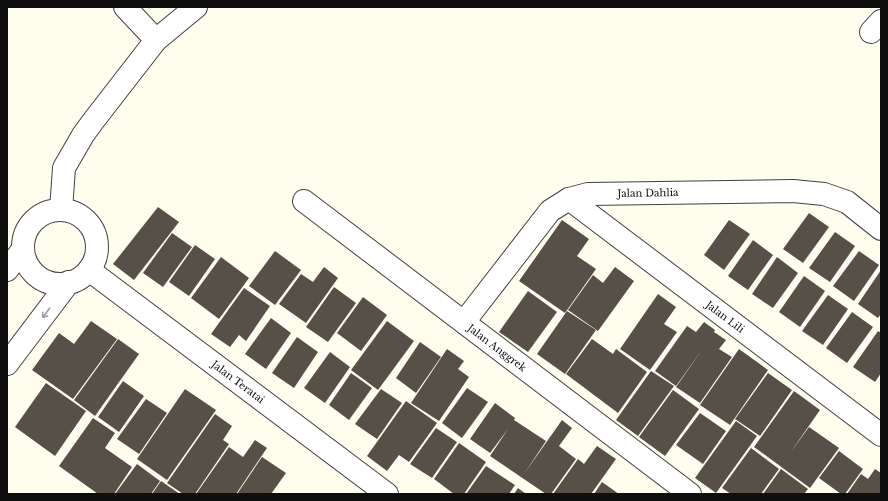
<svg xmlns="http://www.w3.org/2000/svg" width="888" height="501" font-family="'Libre Baskerville',serif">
  <rect width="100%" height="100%" fill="#fffeee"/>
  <g fill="#575049">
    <path d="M158 207 179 222 134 280 113 264Z"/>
    <path d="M809 213 829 227 803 263 783 249Z"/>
    <path d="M562 220 589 239 577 256 596 269 565 313 519 281Z"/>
    <path d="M729 220 750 234 724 270 704 255Z"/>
    <path d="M835 232 855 246 830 282 809 268Z"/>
    <path d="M172 233 192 247 163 287 143 273Z"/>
    <path d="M753 240 773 255 748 290 728 276Z"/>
    <path d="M195 245 215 259 189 296 169 282Z"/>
    <path d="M275 251 301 270 275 305 249 286Z"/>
    <path d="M859 251 879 265 854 301 833 286Z"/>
    <path d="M221 257 249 278 219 319 191 298Z"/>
    <path d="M777 257 798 273 773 308 752 294Z"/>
    <path d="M324 267 338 278 306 323 279 304 301 274 313 282Z"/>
    <path d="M615 267 634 281 598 331 568 310 593 275 603 283Z"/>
    <path d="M881 270V314L878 318 858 304Z"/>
    <path d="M804 276 825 291 800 327 779 312Z"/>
    <path d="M334 287 356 303 328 342 306 327Z"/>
    <path d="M244 288 270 306 246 341 239 335 230 347 211 334Z"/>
    <path d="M528 291 557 312 528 352 499 332Z"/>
    <path d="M658 294 676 307 664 324 677 332 650 370 620 349Z"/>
    <path d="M828 295 848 309 823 345 802 331Z"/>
    <path d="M363 297 387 315 361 351 337 333Z"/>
    <path d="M567 311 596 330 565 374 537 354Z"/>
    <path d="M852 312 873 327 847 363 826 348Z"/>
    <path d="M271 318 291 333 266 369 245 354Z"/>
    <path d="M91 321 117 339 73 399 32 370 59 333 74 344Z"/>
    <path d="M387 321 414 341 378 390 351 370Z"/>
    <path d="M704 322 715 330 714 332 726 340 719 349 732 357 700 403 676 387 704 347 676 386 655 371 687 326 696 332Z"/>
    <path d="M878 331 881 333V373L875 382 853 367Z"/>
    <path d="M297 337 318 352 294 388 272 373Z"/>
    <path d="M118 339 139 354 95 416 74 400Z"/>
    <path d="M592 339 613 354 616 349 647 372 618 413 566 374Z"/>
    <path d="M420 342 441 357 416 393 396 378Z"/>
    <path d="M447 349 464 361 458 369 469 377 439 421 411 403Z"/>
    <path d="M739 349 768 370 730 425 700 405Z"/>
    <path d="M330 352 350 367 325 403 304 388Z"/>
    <path d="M651 371 674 386 638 436 616 420Z"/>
    <path d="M351 373 372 388 349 420 329 405Z"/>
    <path d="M768 373 792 390 760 436 735 419Z"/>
    <path d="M123 381 144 396 119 432 98 417Z"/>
    <path d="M46 383 86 411 55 456 15 427Z"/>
    <path d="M467 388 488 402 462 438 442 423Z"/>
    <path d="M185 389 216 410 167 480 137 459Z"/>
    <path d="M381 389 402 403 377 439 355 424Z"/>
    <path d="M673 390 699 409 665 456 639 437Z"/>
    <path d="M794 391 820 410 790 453 809 427 839 448 810 488 754 447Z"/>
    <path d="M146 399 167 413 139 454 117 439Z"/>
    <path d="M406 401 437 423 409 462 399 455 387 471 367 456Z"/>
    <path d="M495 403 515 418 514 420 546 441 524 474 562 420 572 428 559 446 576 459 551 494H546L490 456 508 429 490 453 470 439Z"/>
    <path d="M700 413 726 431 703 464 676 445Z"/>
    <path d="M215 414 232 426 223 440 229 444 195 494H183L167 483Z"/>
    <path d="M93 418 115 433 105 448 132 467 114 494H98L59 466Z"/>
    <path d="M736 421 757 436 716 493 695 478Z"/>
    <path d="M436 428 457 442 432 478 410 464Z"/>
    <path d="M255 440 267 448 236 494H196L229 447 243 457Z"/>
    <path d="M459 443 486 462 464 494H454L434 479Z"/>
    <path d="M597 446 616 459 591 494H553L578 459 584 464Z"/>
    <path d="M751 448 779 469 761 494H731L722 488Z"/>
    <path d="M839 451 863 469 845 494H841L819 478Z"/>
    <path d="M262 457 286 473 271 494H237Z"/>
    <path d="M137 464 160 481 151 494H115Z"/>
    <path d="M486 466 515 485 509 494H466Z"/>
    <path d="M781 469 808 489 804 494H763Z"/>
    <path d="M875 469 881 473V494H847L861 474 868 479Z"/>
    <path d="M161 481 180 494H152Z"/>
    <path d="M602 482 619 494H594Z"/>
    <path d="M518 488 526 494H514Z"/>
  </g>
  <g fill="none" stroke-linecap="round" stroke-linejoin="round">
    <g stroke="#414141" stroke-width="24">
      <g id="minor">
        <path d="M871 32 881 21"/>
        <path d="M156 40 196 7"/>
        <path d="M569 199 881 435"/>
        <path d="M304 201 690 494"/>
        <path d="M61 210 64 168 83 135 94 120 156 40 125 7"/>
        <circle cx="60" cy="247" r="37"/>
        <path d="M7 270 23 249"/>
        <path d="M89 270 387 494"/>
        <path d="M464 322 550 211 569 199 588 194 793 191 824 194 847 202 881 229"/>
        <path d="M7 364 69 282"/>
      </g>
    </g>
    <use href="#minor" stroke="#fff" stroke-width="22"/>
  </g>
  <defs><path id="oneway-shaft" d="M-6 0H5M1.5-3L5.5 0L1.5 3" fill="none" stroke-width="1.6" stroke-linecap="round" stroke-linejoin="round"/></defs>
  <use stroke="#9f9f9f" href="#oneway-shaft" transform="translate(46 313) rotate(127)"/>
  <g text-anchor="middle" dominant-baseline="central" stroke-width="4" stroke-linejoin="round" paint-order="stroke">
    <g font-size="10" fill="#0e0e0e" stroke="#fff">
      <text transform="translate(648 193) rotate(-1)">Jalan Dahlia</text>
      <text transform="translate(725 317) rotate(37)">Jalan Lili</text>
      <text transform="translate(497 348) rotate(37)">Jalan Anggrek</text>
      <text transform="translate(238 382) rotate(37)">Jalan Teratai</text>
    </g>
  </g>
  <rect width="888" height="501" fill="none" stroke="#0e0e0e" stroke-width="16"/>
</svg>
